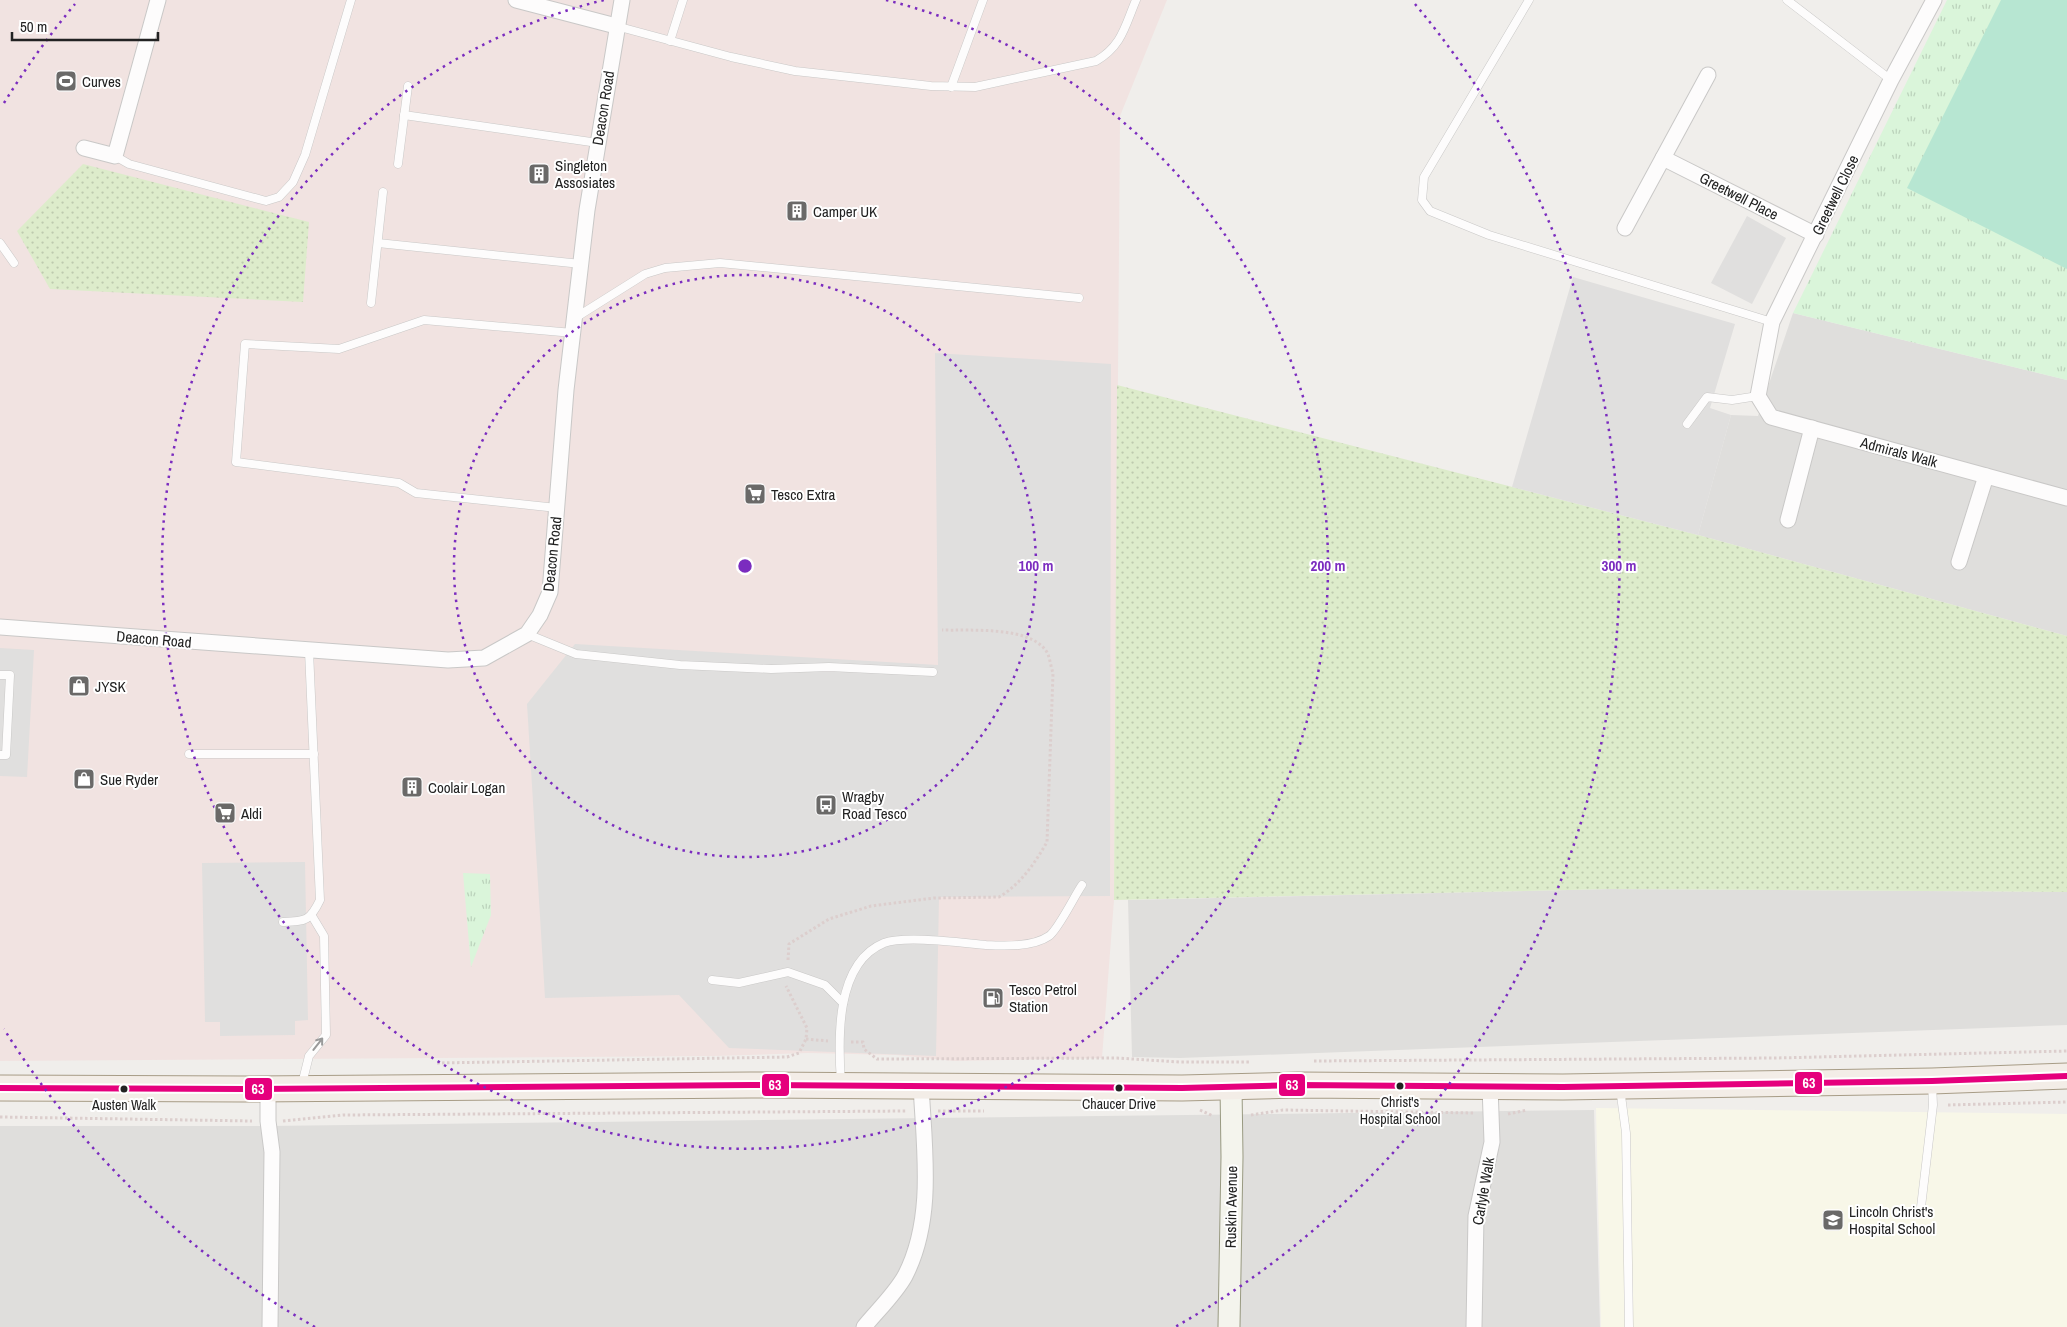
<svg xmlns="http://www.w3.org/2000/svg" width="2067" height="1327" font-family="'Archivo Narrow',sans-serif">
  <defs>
    <pattern id="grass-dots" width="8" height="8" patternUnits="userSpaceOnUse" patternTransform="scale(1.25)"><rect width="8" height="8" fill="#ddeccb"/><path d="M2 2h.1M6 6h.1" fill="none" stroke="#bdcaae" stroke-width="1.8" stroke-linecap="round"/></pattern>
    <pattern id="park-tufts" width="24" height="20" patternUnits="userSpaceOnUse" patternTransform="scale(1.25)"><rect width="24" height="20" fill="#daf5da"/><path d="M3 7l-1-3M5 7V3M7 7l1-3M15 17l-1-3M17 17v-4M19 17l1-3" fill="none" stroke="#bbd2bb"/></pattern>
  </defs>
  <rect width="100%" height="100%" fill="#f0eeeb"/>
  <g fill="#dfdedc">
    <path d="M1793 313 2067 380V636L1698 535 1731 415 1758 416Z"/>
    <path d="M1611 889 2067 892V1025L1180 1058 1132 1057 1128 900Z"/>
    <path d="M1594 1110 1600 1327H0V1126H268Z"/>
  </g>
  <path fill="#f1e3e1" d="M0 0H1167L1120 116 1114 900 1102 1058 954 1061 897 1055 808 1053 714 1056 0 1061Z"/>
  <path fill="#f8f7e8" d="M1596 1108 2067 1114V1327H1601Z"/>
  <g fill="url(#grass-dots)">
    <path d="M83 164 309 222 303 302 50 289 17 231Z"/>
    <path d="M1117 385 1698 535 2067 636V892L1611 889 1114 900Z"/>
  </g>
  <g fill="url(#park-tufts)">
    <path d="M1947 0H2067V380L1793 313Z"/>
    <path d="M463 873 490 874 491 915 471 967Z"/>
  </g>
  <path fill="#b7e6d2" d="M2001 0H2067V269L1907 188Z"/>
  <g fill="#e0dfde">
    <path d="M1747 216 1786 238 1752 304 1711 283Z"/>
    <path d="M1573 277 1735 324 1710 408 1731 415 1698 535 1512 487Z"/>
    <path d="M935 353 1111 364 1110 896 939 897 936 1056 729 1048 679 995 545 998 527 704 575 644 938 665Z"/>
    <path d="M0 648 34 650 27 777 0 776Z"/>
    <path d="M305 862 308 1020 295 1021V1035L220 1036V1022H205L202 863Z"/>
  </g>
  <g fill="none" stroke-linecap="round" stroke-linejoin="round">
    <g stroke="#c9c8c7" stroke-width="9">
      <g id="lane">
        <path d="M1529 0 1424 177 1422 200 1430 211 1489 235 1772 322"/>
        <path d="M1787 0 1891 80"/>
        <path d="M616 26 731 57 795 71 931 86 975 87 1096 61C1122 46 1125 26 1136 0"/>
        <path d="M670 41 683 0"/>
        <path d="M951 87 983 0"/>
        <path d="M404 115 598 143"/>
        <path d="M115 156 129 164 266 201 279 197 293 182 305 155 351 0"/>
        <path d="M398 164 408 86"/>
        <path d="M0 243 14 263"/>
        <path d="M378 243 581 264"/>
        <path d="M371 303 383 192"/>
        <path d="M575 318 645 274 665 268 720 263 1079 298"/>
        <path d="M1687 424 1707 397 1732 400 1758 396"/>
        <path d="M557 508 416 493 399 483 236 462 245 344 339 349 424 320 573 333"/>
        <path d="M527 634 576 654 680 665 771 669 829 667 933 672"/>
        <path d="M0 675H10L6 755H0"/>
        <path d="M189 754H314"/>
        <path d="M283 922C306 921 310 921 320 900L309 651"/>
        <path d="M712 980 739 983 788 972 825 985 843 1003"/>
        <path d="M841 1083C838 1040 835 963 884 943 906 935 962 943 986 945 1005 946 1033 947 1049 936 1058 930 1075 895 1082 885"/>
        <path d="M302 1084 309 1056 326 1035 324 936 312 916"/>
        <path d="M1620 1088 1626 1133 1629 1327"/>
        <path d="M1921 1207 1933 1105 1932 1083"/>
      </g>
    </g>
    <g stroke="#c9c8c7" stroke-width="17">
      <g id="street">
        <path d="M516 0 616 26"/>
        <path d="M1934 0 1891 80 1772 322 1758 396 1771 417 2067 498"/>
        <path d="M84 148 115 156 158 0"/>
        <path d="M1663 158 1708 75"/>
        <path d="M1625 228 1663 158 1816 235"/>
        <path d="M1788 520 1812 428"/>
        <path d="M1959 562 1986 476"/>
        <path d="M0 627 448 660 484 658 527 634 540 615 550 592 566 390 587 210 622 0"/>
        <path d="M268 1089V1121L272 1152 270 1327"/>
        <path d="M864 1327C877 1311 895 1294 905 1276 935 1218 924 1148 921 1085"/>
        <path d="M1474 1327 1476 1216 1492 1142 1490 1086"/>
      </g>
    </g>
    <g stroke="#999a82" stroke-width="23">
      <path id="secondary" d="M1229 1327 1232 1157 1231 1086"/>
    </g>
    <g stroke="#a79c86" stroke-width="27">
      <path id="primary" d="M0 1088 245 1089 751 1085 1182 1088 1298 1085 1563 1087 1932 1081 2067 1076"/>
    </g>
    <g stroke="#dccecd" stroke-width="3" stroke-dasharray="2.5 2.5" stroke-linecap="butt">
      <path d="M788 960 789 944 829 919 871 906 934 898 999 897C1020 885 1035 863 1047 842L1053 673C1051 667 1050 660 1048 654 1033 625 969 631 942 630"/>
      <path d="M806 1039 828 1041"/>
      <path d="M851 1042H863L864 1049 877 1059 1117 1058 1179 1062H1250"/>
      <path d="M1314 1061 1776 1058 2067 1051"/>
      <path d="M437 1063 787 1057 799 1053 806 1039 807 1028 786 986"/>
      <path d="M1948 1105 2067 1102"/>
      <path d="M1200 1110 1213 1116"/>
      <path d="M938 1111H984"/>
      <path d="M1508 1114 1527 1110"/>
      <path d="M1251 1115 1283 1110 1475 1113"/>
      <path d="M0 1117 252 1121"/>
      <path d="M283 1121 343 1115 907 1111"/>
    </g>
    <use href="#lane" stroke="#fdfcfc" stroke-width="8"/>
    <use href="#street" stroke="#fdfcfc" stroke-width="15"/>
    <use href="#secondary" stroke="#f4f4ed" stroke-width="21"/>
    <use href="#primary" stroke="#f3ede7" stroke-width="25"/>
    <g stroke="#fff" stroke-width="10">
      <path id="bus-1" d="M0 1088 245 1089 751 1085 1182 1088 1298 1085 1563 1087 1932 1081 2067 1076"/>
    </g>
    <use href="#bus-1" stroke="#e5007d" stroke-width="6"/>
  </g>
  <defs><path id="oneway-shaft" d="M-6 0H5M1.5-3L5.5 0L1.5 3" fill="none" stroke-width="1.6" stroke-linecap="round" stroke-linejoin="round" transform="scale(1.25)"/></defs>
  <use stroke="#9a9a9a" href="#oneway-shaft" transform="translate(318 1044) rotate(-52)"/>
  <g fill="none" stroke="#7b2cbf" stroke-width="2.5" stroke-dasharray="2.5 5">
    <circle cx="745" cy="566" r="291"/>
    <path d="M886 0A583 583 0 1 1 604 0"/>
    <path d="M315 1327A874 874 0 0 1 4 1029M4 103A874 874 0 0 1 75 4M1415 4A874 874 0 0 1 1175 1327"/>
  </g>
  <defs>
    <g id="stadium-square" transform="scale(1.125)"><rect x="-9" y="-9" width="18" height="18" rx="4" fill="#6a6968" stroke="#fff"/><path d="M0-5a6.5 5 0 1 0 0 10a6.5 5 0 1 0 0-10ZM-3.5-1.8h7v3.6h-7Z" fill="#fff"/></g>
    <g id="building-square" transform="scale(1.125)"><rect x="-9" y="-9" width="18" height="18" rx="4" fill="#6a6968" stroke="#fff"/><path d="M-4-6H4V6H1V3H-1V6H-4ZM-2.5-4.3h1.7v1.8h-1.7ZM.8-4.3h1.7v1.8H.8ZM-2.5-1h1.7V.8h-1.7ZM.8-1h1.7V.8H.8Z" fill="#fff"/></g>
    <g id="supermarket-square" transform="scale(1.125)"><rect x="-9" y="-9" width="18" height="18" rx="4" fill="#6a6968" stroke="#fff"/><path d="M-6-5.5h2.5l.6 2H6L4.5 2H-2.5L-4.4-4H-6ZM-1.5 3.2a1.3 1.3 0 1 0 .1 0ZM3 3.2a1.3 1.3 0 1 0 .1 0Z" fill="#fff"/></g>
    <g id="shop-square" transform="scale(1.125)"><rect x="-9" y="-9" width="18" height="18" rx="4" fill="#6a6968" stroke="#fff"/><path d="M-5-2.5h2.3a2.7 3.5 0 0 1 5.4 0H5L5.5 6h-11ZM-1.5-2.5h3a1.5 2.3 0 0 0-3 0Z" fill="#fff"/></g>
    <g id="bus-square" transform="scale(1.125)"><rect x="-9" y="-9" width="18" height="18" rx="4" fill="#6a6968" stroke="#fff"/><path d="M-5-6H5V4H4V6H2V4H-2V6H-4V4H-5ZM-3.5-4V0h7V-4ZM-3.5 1.2v1.5H-2V1.2ZM2 1.2v1.5H3.5V1.2Z" fill="#fff"/></g>
    <g id="fuel-square" transform="scale(1.125)"><rect x="-9" y="-9" width="18" height="18" rx="4" fill="#6a6968" stroke="#fff"/><path d="M-5.5-6h7V0h2V4h1.3V-2.5L3-4.5l.8-.8L6-3V5H2.5V1h-1V6h-7ZM-4.2-4.7v3.2H.2V-4.7Z" fill="#fff"/></g>
    <g id="school-square" transform="scale(1.125)"><rect x="-9" y="-9" width="18" height="18" rx="4" fill="#6a6968" stroke="#fff"/><path d="M0-5L7-2L0 1L-7-2ZM-4 1L0 2.5L4 1V4Q0 6-4 4Z" fill="#fff"/></g>
  </defs>
  <g fill-rule="evenodd">
    <use href="#stadium-square" x="66" y="81"/>
    <use href="#building-square" x="539" y="174"/>
    <use href="#building-square" x="797" y="211"/>
    <use href="#supermarket-square" x="755" y="494"/>
    <use href="#shop-square" x="79" y="686"/>
    <use href="#shop-square" x="84" y="779"/>
    <use href="#building-square" x="412" y="787"/>
    <use href="#bus-square" x="826" y="805"/>
    <use href="#supermarket-square" x="225" y="813"/>
    <use href="#fuel-square" x="993" y="998"/>
    <use href="#school-square" x="1833" y="1220"/>
  </g>
  <g fill="#222" stroke="#fff" stroke-width="2">
    <circle cx="1400" cy="1086" r="4.5"/>
    <circle cx="1119" cy="1088" r="4.5"/>
    <circle cx="124" cy="1089" r="4.5"/>
  </g>
  <g text-anchor="middle" dominant-baseline="central" stroke-width="4" stroke-linejoin="round" paint-order="stroke">
    <g font-size="14" fill="#222" stroke="#fff">
      <text x="1400" y="1102">Christ's<tspan x="1400" dy="17">Hospital School</tspan></text>
      <text x="1119" y="1104">Chaucer Drive</text>
      <text x="124" y="1105">Austen Walk</text>
    </g>
    <g font-size="15" fill="#222" stroke="#fff" text-anchor="start">
      <text x="82" y="81">Curves</text>
      <text x="555" y="165">Singleton<tspan x="555" dy="17">Assosiates</tspan></text>
      <text x="813" y="211">Camper UK</text>
      <text x="771" y="494">Tesco Extra</text>
      <text x="95" y="686">JYSK</text>
      <text x="100" y="779">Sue Ryder</text>
      <text x="428" y="787">Coolair Logan</text>
      <text x="842" y="796">Wragby<tspan x="842" dy="17">Road Tesco</tspan></text>
      <text x="241" y="813">Aldi</text>
      <text x="1009" y="989">Tesco Petrol<tspan x="1009" dy="17">Station</tspan></text>
      <text x="1849" y="1211">Lincoln Christ's<tspan x="1849" dy="17">Hospital School</tspan></text>
    </g>
    <g font-size="15" fill="#222" stroke="#fff">
      <text transform="translate(603 108) rotate(-81)">Deacon Road</text>
      <text transform="translate(1835 195) rotate(-64)">Greetwell Close</text>
      <text transform="translate(1739 196) rotate(27)">Greetwell Place</text>
      <text transform="translate(1899 452) rotate(15)">Admirals Walk</text>
      <text transform="translate(552 554) rotate(-84)">Deacon Road</text>
      <text transform="translate(154 639) rotate(5)">Deacon Road</text>
      <text transform="translate(1483 1191) rotate(-80)">Carlyle Walk</text>
      <text transform="translate(1231 1207) rotate(-89)">Ruskin Avenue</text>
    </g>
  </g>
  <circle cx="745" cy="566" r="8" fill="#7b2cbf" stroke="#fff" stroke-width="2.5"/>
  <g font-size="15" text-anchor="middle" font-weight="bold" fill="#7b2cbf" stroke="#fff" stroke-width="4" stroke-linejoin="round" paint-order="stroke">
    <text x="1036" y="571">100 m</text>
    <text x="1328" y="571">200 m</text>
    <text x="1619" y="571">300 m</text>
  </g>
  <g stroke="#fff" stroke-width="2">
    <rect x="1794" y="1071" width="29" height="24" rx="5" fill="#e5007d"/>
    <rect x="1278" y="1073" width="28" height="24" rx="5" fill="#e5007d"/>
    <rect x="761" y="1073" width="29" height="24" rx="5" fill="#e5007d"/>
    <rect x="244" y="1077" width="29" height="24" rx="5" fill="#e5007d"/>
  </g>
  <g font-size="14" text-anchor="middle" font-weight="bold" fill="#fff">
    <text x="1809" y="1088">63</text>
    <text x="1292" y="1090">63</text>
    <text x="775" y="1090">63</text>
    <text x="258" y="1094">63</text>
  </g>
  <path d="M12 32v8h146v-8" fill="none" stroke="#222222" stroke-width="2.5"/>
  <text x="20" y="32" font-size="15" fill="#222222" stroke="#ffffff" stroke-width="4" paint-order="stroke">50 m</text>
</svg>
